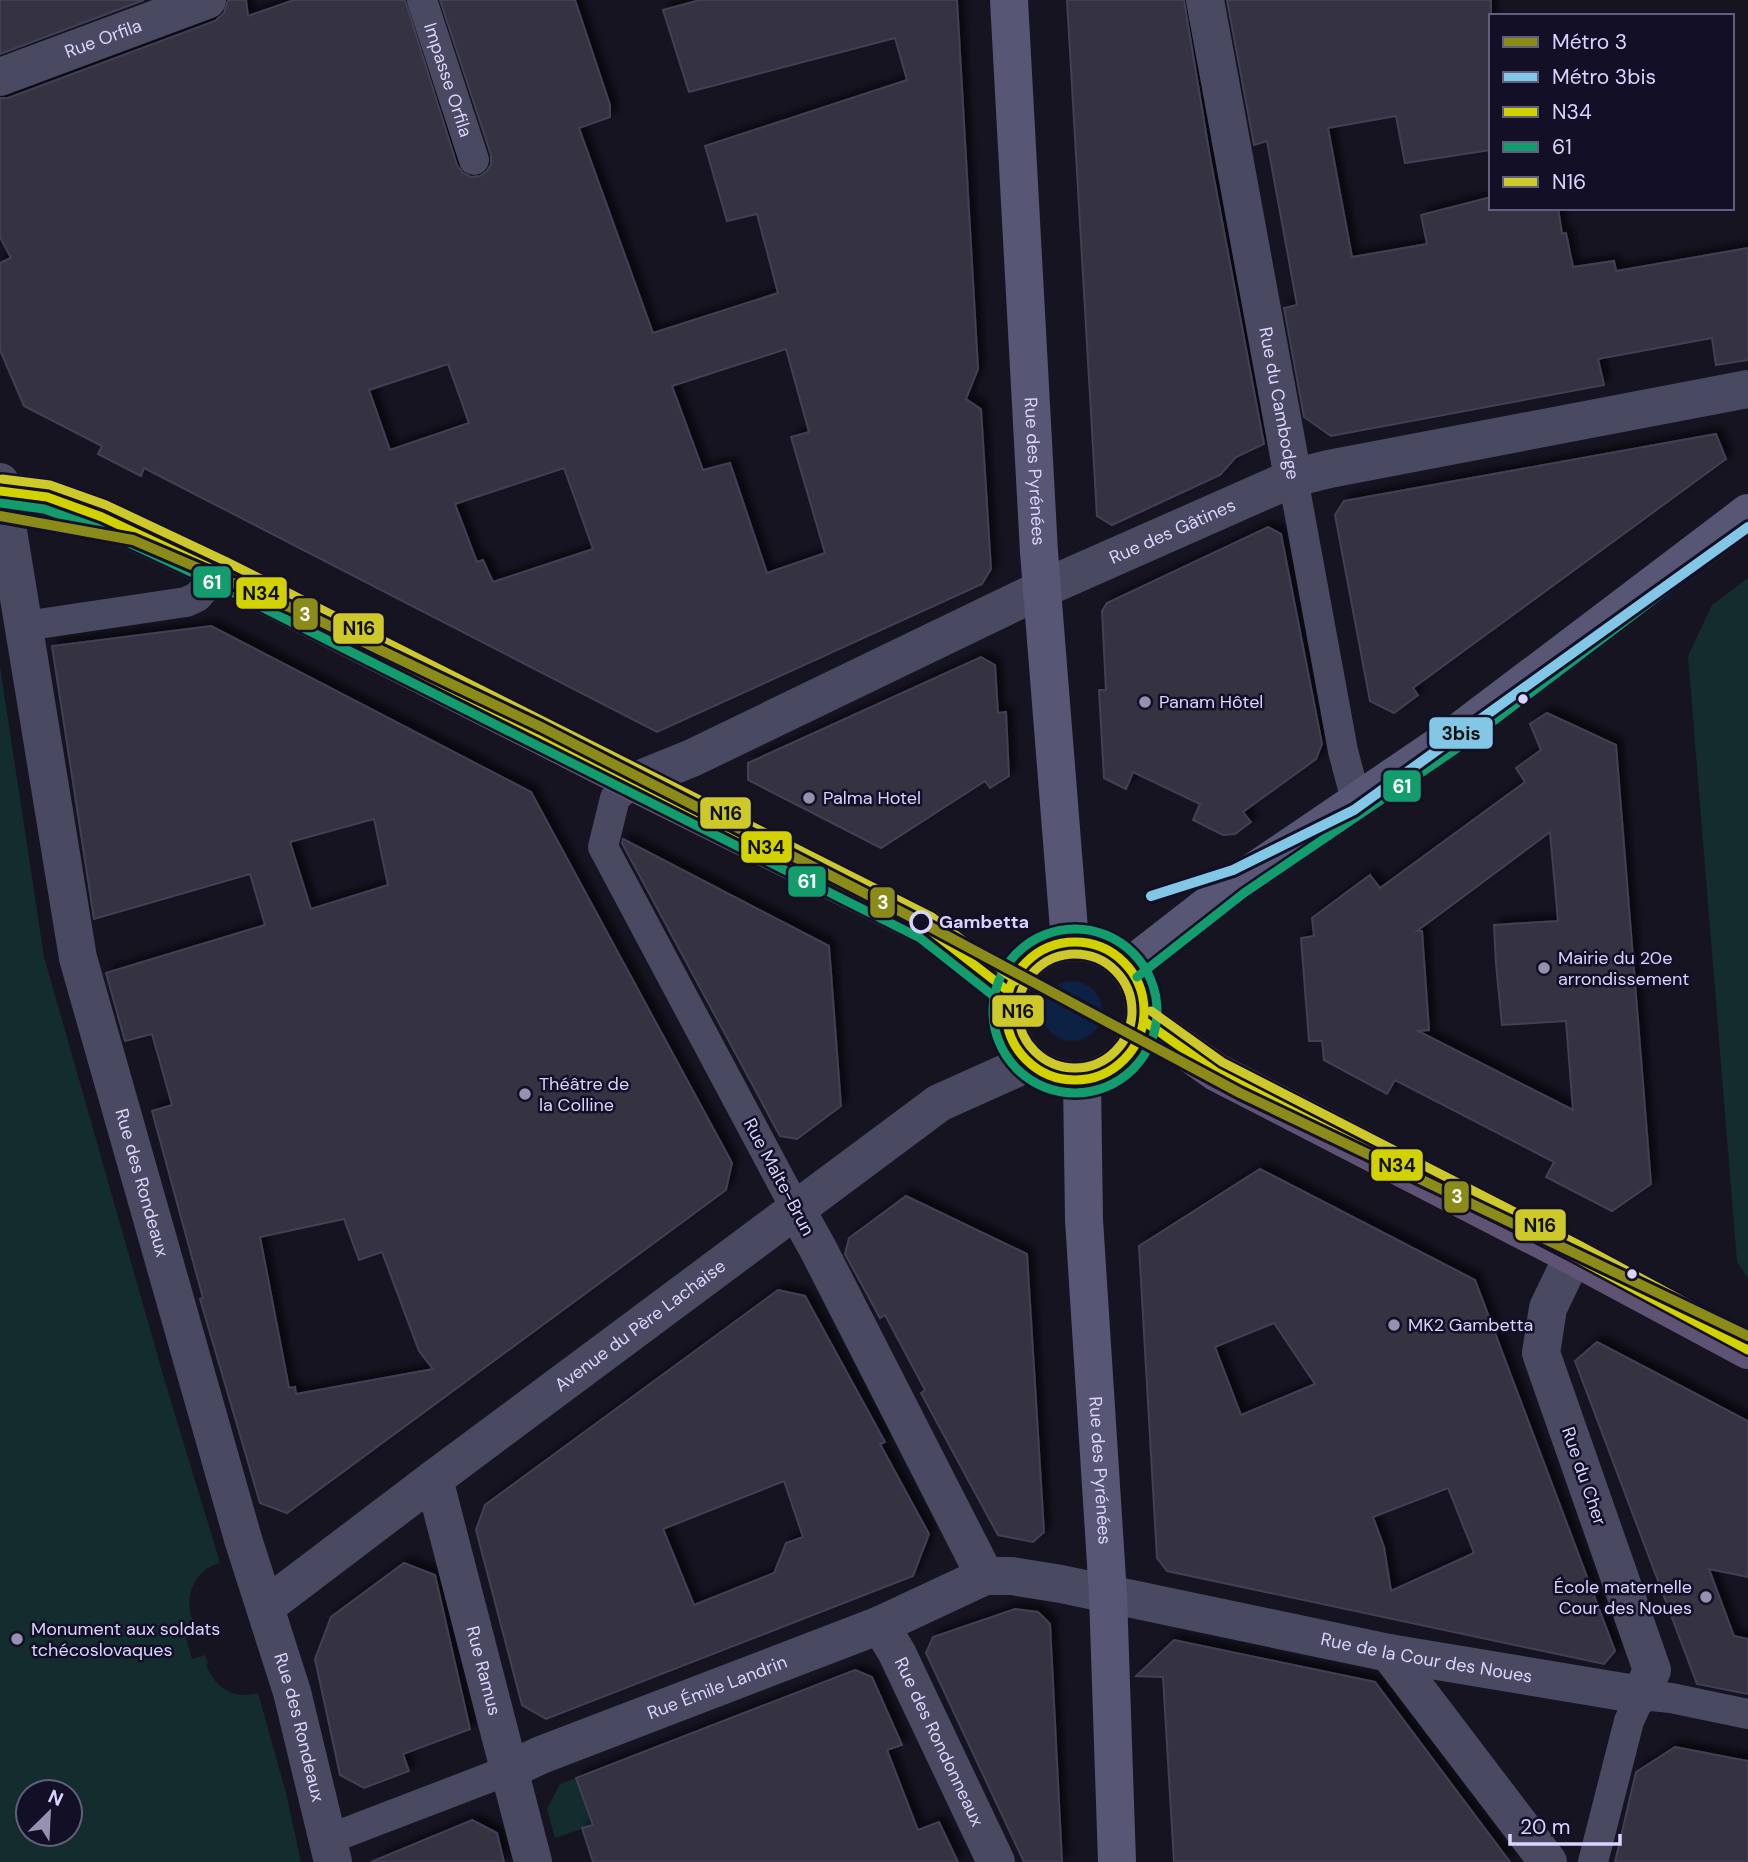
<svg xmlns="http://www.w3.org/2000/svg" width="1748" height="1862" font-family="'DM Sans',sans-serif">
  <defs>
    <filter id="shadow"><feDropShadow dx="6" dy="-6" stdDeviation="3.5" flood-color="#0009"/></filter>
  </defs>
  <rect width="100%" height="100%" fill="#161421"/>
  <g fill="#132c2d" fill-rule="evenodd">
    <path d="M1748 578V1278L1737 1262 1688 656 1712 605Z"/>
    <path d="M0 666 44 957 164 1378 220 1563C194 1569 181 1601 195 1625 196 1628 199 1630 200 1634L186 1638 192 1659 205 1655 208 1663 206 1664C214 1687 233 1700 258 1693L286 1793 301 1862H0ZM70 1792V1834H28V1792Z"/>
    <path d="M576 1778 593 1825 555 1838 547 1809 560 1784Z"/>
  </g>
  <circle fill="#0d2144" cx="1072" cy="1011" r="30"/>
  <g fill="#343243" stroke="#433f54" stroke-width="2" fill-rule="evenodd" filter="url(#shadow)">
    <path d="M0 0H144L0 54Z"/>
    <path d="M228 0H246L248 16 294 0H405L457 165 463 173 471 177 480 176 487 171 491 164V155L440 0H575L610 105V117L579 128 653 333 778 293 757 214 727 221 705 146 907 80 895 38 689 92 663 10 700 0H957L978 369 966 399 981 409 991 569 982 584 657 732 144 468 141 476 98 454 102 446 24 406 0 350V263L11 258 0 237V98H8L215 21 224 13ZM786 349 809 432 791 437 825 553 767 573 730 463 703 470 672 386ZM448 364 469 423 390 450 369 390ZM564 468 593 549 493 582 483 560 477 562 455 504Z"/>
    <path d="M1067 0H1184L1210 157 1264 444 1236 457 1220 475 1112 525 1097 516Z"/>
    <path d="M1227 0H1491V150L1405 163 1396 116 1328 128 1352 257 1427 244 1421 215 1491 197V208H1558L1562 234 1566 233 1573 267 1614 261 1616 271 1748 248V360L1716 365 1712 338 1598 359 1604 385 1331 436 1304 417 1284 308 1297 305 1267 141 1254 145Z"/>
    <path d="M1716 434 1726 459 1413 688 1418 695 1394 713 1370 701 1335 515 1344 501Z"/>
    <path d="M1268 527 1281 534 1322 744 1316 759 1243 812 1251 822 1235 834 1223 835 1193 820 1200 804 1133 772 1126 789 1104 778 1099 690H1106L1102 611 1107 603Z"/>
    <path d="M211 626 531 792 732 1163 726 1190 287 1513 260 1503 200 1299 203 1298 152 1111 172 1105 152 1034 125 1041 106 973 265 925 250 874 94 919 52 646ZM374 819 388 885 311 909 290 842ZM344 1219 359 1260 382 1252 419 1351 433 1369 296 1394 295 1387 289 1388 260 1237Z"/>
    <path d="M981 657 995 665 998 713 1006 712 1009 776 990 788 985 781 881 848 748 780V763Z"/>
    <path d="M1547 713 1616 745 1651 1184 1612 1211 1546 1177 1554 1162 1395 1080 1387 1094 1324 1060 1322 1041H1309L1301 938 1314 936 1312 918 1370 875 1380 888 1525 782 1516 768 1541 750 1530 724ZM1550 832 1558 921 1494 925 1496 964 1502 1025 1566 1021 1573 1110 1418 1031 1429 1030 1422 931H1417Z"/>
    <path d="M623 839 829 946 841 1106 797 1139 780 1136 622 843Z"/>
    <path d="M1260 1169 1475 1280 1615 1651 1604 1664 1167 1571 1157 1558 1139 1246ZM1274 1323 1315 1384 1241 1415 1215 1347ZM1448 1488 1474 1553 1391 1591 1384 1547 1373 1517Z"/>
    <path d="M906 1196 1027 1254 1044 1532 1033 1542 998 1535 921 1393 925 1390 885 1315 880 1318 845 1254 849 1238Z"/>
    <path d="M778 1290 805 1296 885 1442 880 1444 929 1534 913 1576 546 1719 522 1705 476 1530 485 1505ZM784 1481 803 1537 786 1543 774 1573 694 1605 663 1529Z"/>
    <path d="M1597 1342 1748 1421V1577L1709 1569 1734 1636 1748 1639V1694L1697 1684 1575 1361Z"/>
    <path d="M404 1563 435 1575 470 1729 403 1754 409 1771 364 1788 340 1775 315 1659 331 1617Z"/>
    <path d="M1015 1609 1038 1612 1050 1624 1062 1862H1024L926 1653 933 1637Z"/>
    <path d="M1174 1640 1375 1682 1510 1862H1174L1163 1677 1136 1676Z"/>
    <path d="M855 1670 872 1677 902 1745 887 1750 918 1830 939 1822 958 1862H593L582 1828 593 1825 576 1778Z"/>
    <path d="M1675 1747 1748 1761V1862H1615L1636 1772Z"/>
    <path d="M472 1820 497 1833 504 1862H371Z"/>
  </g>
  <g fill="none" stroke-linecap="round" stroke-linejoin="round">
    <g stroke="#4a4962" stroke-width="30">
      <path id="s1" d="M422 0 474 160"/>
      <path d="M1293 478 1343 751 1357 804"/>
      <path d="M25 626 186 602 197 597 219 572"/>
      <path d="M633 782 615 798 603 847 797 1211"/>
      <path d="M329 1839 509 1770"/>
      <path d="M1593 1862 1629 1721 1641 1695 1671 1698 1748 1714"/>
    </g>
    <g stroke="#4a4962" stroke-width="38">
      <path id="s2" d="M1205 0 1293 478"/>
      <path id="s3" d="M0 77 207 0"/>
      <path id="s4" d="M0 482 78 958 243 1539 292 1692 333 1862"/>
      <path id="s5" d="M633 782 692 758 1042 589 1293 478 1329 469 1748 389"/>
      <path d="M797 1211 818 1249 985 1576"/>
      <path id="s6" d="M434 1479 533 1862"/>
      <path id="s7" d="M265 1607 434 1479 939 1103 1028 1063"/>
      <path id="s8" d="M880 1625 897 1653 996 1862"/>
      <path d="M1389 1653 1548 1862"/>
      <path id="s9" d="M509 1770 541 1755 880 1625 985 1576H1012L1061 1584 1389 1653 1641 1695 1652 1670 1541 1353 1548 1308 1573 1256"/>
    </g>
    <g stroke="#575674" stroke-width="38">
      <path id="s10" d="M1009 0 1039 552 1070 942"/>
      <path d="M1129 967 1237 883 1455 735 1748 513"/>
      <path id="s11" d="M1082 1081 1084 1220 1108 1595 1117 1862"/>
    </g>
    <g stroke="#5e5373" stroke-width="38">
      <path d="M0 491 47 497 102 517 219 572 633 782 927 928 1008 991"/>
      <circle cx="1075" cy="1011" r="69"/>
      <path d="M1144 1021 1216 1072 1573 1256 1748 1350"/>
    </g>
    <g stroke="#130f26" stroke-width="14">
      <g id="bus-1">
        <path d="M0 491 47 497 102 517 219 572 927 928 1008 991"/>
        <circle cx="1075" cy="1011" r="69"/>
        <path d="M1144 1021 1216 1072 1573 1256 1748 1350"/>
      </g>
    </g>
    <g stroke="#130f26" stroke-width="14">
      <g id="bus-2">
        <path d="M0 503 44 509 97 528 214 583 920 938 1000 1001"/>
        <circle cx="1075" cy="1011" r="82"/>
        <path d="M1137 977 1244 893 1462 745 1748 528"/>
      </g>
    </g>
    <g stroke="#130f26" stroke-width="14">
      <g id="bus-3">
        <path d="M2 479 50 485 106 505 225 561 932 917 1016 981"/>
        <circle cx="1075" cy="1011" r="57"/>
        <path d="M1151 1011 1222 1062 1579 1245 1748 1336"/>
      </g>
    </g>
    <use href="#bus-1" stroke="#d2d200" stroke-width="9"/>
    <use href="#bus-2" stroke="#139d6c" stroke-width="9"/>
    <use href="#bus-3" stroke="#cec92a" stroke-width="9"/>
    <g stroke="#130f26" stroke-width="16">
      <path id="metro-1" d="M0 516 133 540 303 613 541 727 921 922 1240 1093 1748 1336"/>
    </g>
    <g stroke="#130f26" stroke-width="16">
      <path id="metro-2" d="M1151 896 1233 870 1354 810 1748 527"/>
    </g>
    <use href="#metro-1" stroke="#8b8b1a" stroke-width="10"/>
    <use href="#metro-2" stroke="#82c8e6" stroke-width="10"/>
  </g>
  <g fill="#d9d4ff" stroke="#130f26" stroke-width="2.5">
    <circle cx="1523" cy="699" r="6"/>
    <circle cx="1632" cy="1274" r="6"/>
  </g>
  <g fill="#9591b1" stroke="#130f26" stroke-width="2.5">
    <circle cx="1145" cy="702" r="7"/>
    <circle cx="809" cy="798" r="7"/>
    <circle cx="1544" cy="968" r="7"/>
    <circle cx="525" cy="1094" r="7"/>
    <circle cx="1394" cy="1325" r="7"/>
    <circle cx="1706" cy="1597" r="7"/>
    <circle cx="17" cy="1639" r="7"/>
  </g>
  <circle fill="#130f26" stroke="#d9d4ff" stroke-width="3.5" cx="921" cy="922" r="10"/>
  <g text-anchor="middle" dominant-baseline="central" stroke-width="5" stroke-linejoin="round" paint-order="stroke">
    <g font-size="18" fill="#d9d4ff" stroke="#130f26">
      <text stroke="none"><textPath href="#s3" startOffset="110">Rue Orfila</textPath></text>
      <text stroke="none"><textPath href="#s1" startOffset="84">Impasse Orfila</textPath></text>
      <text stroke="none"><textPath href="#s2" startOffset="410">Rue du Cambodge</textPath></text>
      <text stroke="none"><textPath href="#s10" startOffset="472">Rue des Pyrénées</textPath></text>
      <text stroke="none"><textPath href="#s5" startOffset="595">Rue des Gâtines</textPath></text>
      <text transform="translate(779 1177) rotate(62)">Rue Malte-Brun</text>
      <text stroke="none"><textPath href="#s4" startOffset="716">Rue des Rondeaux</textPath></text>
      <text stroke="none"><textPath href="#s7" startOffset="469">Avenue du Père Lachaise</textPath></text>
      <text stroke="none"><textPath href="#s11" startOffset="390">Rue des Pyrénées</textPath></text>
      <text transform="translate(1584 1476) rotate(71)">Rue du Cher</text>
      <text stroke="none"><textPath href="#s9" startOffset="964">Rue de la Cour des Noues</textPath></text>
      <text stroke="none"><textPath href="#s6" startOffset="198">Rue Ramus</textPath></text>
      <text stroke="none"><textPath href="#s9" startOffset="224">Rue Émile Landrin</textPath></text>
      <text stroke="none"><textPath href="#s4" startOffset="1283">Rue des Rondeaux</textPath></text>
      <text stroke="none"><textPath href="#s8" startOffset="131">Rue des Rondonneaux</textPath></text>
    </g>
    <g font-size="18" fill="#d9d4ff" stroke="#130f26" text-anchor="start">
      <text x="1159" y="702">Panam Hôtel</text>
      <text x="823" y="798">Palma Hotel</text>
      <text x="1558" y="958">Mairie du 20e<tspan x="1558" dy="21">arrondissement</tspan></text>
      <text x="539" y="1084">Théâtre de<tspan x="539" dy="21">la Colline</tspan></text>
      <text x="1408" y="1325">MK2 Gambetta</text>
      <text x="1692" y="1587" text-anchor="end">École maternelle<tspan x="1692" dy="21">Cour des Noues</tspan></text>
      <text x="31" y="1629">Monument aux soldats<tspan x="31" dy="21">tchécoslovaques</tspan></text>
    </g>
    <g font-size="18" font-weight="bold" fill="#d9d4ff" stroke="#130f26" text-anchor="start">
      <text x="939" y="922">Gambetta</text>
    </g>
  </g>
  <g stroke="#130f26" stroke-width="2.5">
    <rect x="192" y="565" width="40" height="34" rx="7" fill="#139d6c"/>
    <rect x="235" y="576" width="53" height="34" rx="7" fill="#d2d200"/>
    <rect x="292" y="597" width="27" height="34" rx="7" fill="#8b8b1a"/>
    <rect x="332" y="612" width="53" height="33" rx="7" fill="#cec92a"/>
    <rect x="1428" y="716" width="66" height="34" rx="7" fill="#82c8e6"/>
    <rect x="1382" y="769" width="40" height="34" rx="7" fill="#139d6c"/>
    <rect x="699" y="796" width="53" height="34" rx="7" fill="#cec92a"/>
    <rect x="740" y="830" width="53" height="34" rx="7" fill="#d2d200"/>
    <rect x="787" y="865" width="40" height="33" rx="7" fill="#139d6c"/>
    <rect x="869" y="886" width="27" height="33" rx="7" fill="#8b8b1a"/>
    <rect x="991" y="994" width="54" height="34" rx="7" fill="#cec92a"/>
    <rect x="1370" y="1148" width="54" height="34" rx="7" fill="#d2d200"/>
    <rect x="1443" y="1180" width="27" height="34" rx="7" fill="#8b8b1a"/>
    <rect x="1514" y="1208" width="53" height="34" rx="7" fill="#cec92a"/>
  </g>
  <g font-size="19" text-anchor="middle" font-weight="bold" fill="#fff">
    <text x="212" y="589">61</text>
    <text x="305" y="621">3</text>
    <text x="1402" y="793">61</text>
    <text x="807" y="888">61</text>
    <text x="883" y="909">3</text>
    <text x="1457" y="1203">3</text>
  </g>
  <g font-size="19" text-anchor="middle" font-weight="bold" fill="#111">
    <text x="261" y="600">N34</text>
    <text x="359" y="635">N16</text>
    <text x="1461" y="740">3bis</text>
    <text x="726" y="820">N16</text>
    <text x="766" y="854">N34</text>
    <text x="1018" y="1018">N16</text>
    <text x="1397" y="1172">N34</text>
    <text x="1540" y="1232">N16</text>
  </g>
  <rect x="1489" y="14" width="245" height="196" fill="#130f26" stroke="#625e7d" stroke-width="2"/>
  <rect x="1503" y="37" width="35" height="10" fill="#8b8b1a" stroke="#625e7d" stroke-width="2"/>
  <text x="1552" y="49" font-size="21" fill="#d9d4ff">Métro 3</text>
  <rect x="1503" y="72" width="35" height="10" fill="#82c8e6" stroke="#625e7d" stroke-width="2"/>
  <text x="1552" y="84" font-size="21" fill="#d9d4ff">Métro 3bis</text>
  <rect x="1503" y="107" width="35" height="10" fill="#d2d200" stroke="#625e7d" stroke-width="2"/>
  <text x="1552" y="119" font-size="21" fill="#d9d4ff">N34</text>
  <rect x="1503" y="142" width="35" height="10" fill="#139d6c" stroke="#625e7d" stroke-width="2"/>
  <text x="1552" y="154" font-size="21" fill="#d9d4ff">61</text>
  <rect x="1503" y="177" width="35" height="10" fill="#cec92a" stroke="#625e7d" stroke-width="2"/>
  <text x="1552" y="189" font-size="21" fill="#d9d4ff">N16</text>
  <g transform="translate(49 1813) rotate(24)"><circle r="33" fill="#130f26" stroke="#625e7d" stroke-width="2"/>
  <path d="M0-5L12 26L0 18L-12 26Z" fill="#9591b1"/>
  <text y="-10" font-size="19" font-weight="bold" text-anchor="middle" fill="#d9d4ff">N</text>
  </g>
  <path d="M1510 1834v10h110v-10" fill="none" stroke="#d9d4ff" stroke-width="3.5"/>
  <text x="1520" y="1834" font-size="21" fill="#d9d4ff" stroke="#130f26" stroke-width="5" paint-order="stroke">20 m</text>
</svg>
